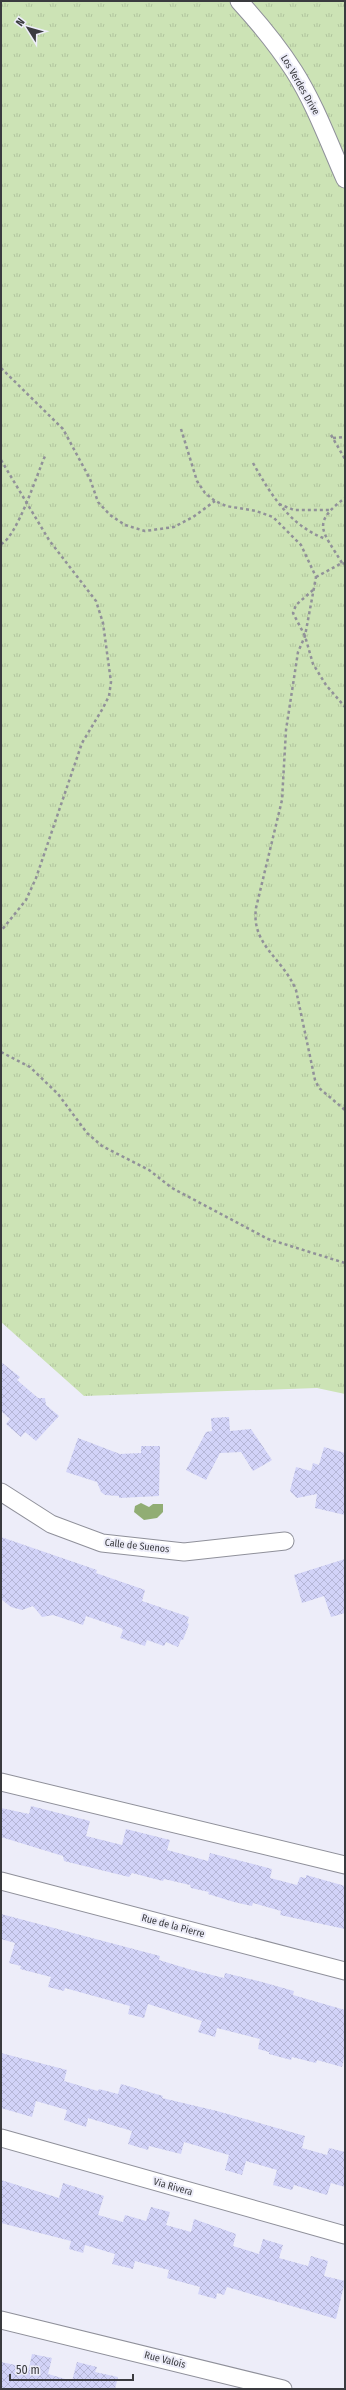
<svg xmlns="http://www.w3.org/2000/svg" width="346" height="2390" font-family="'Fira Sans Condensed',sans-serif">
  <defs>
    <pattern id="grass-tufts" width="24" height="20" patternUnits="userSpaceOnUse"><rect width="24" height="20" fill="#cce3b5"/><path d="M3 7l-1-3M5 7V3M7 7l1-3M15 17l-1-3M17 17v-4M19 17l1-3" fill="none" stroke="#b0c49d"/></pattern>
    <pattern id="building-cross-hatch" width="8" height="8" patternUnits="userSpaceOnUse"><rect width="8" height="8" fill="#d2d3f8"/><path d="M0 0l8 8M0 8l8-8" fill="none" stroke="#b5b6d6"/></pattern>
  </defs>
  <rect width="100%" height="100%" fill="#ededf9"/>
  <path fill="url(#grass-tufts)" d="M1 1H345V1394L317 1388 84 1396 1 1322Z"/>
  <path fill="#91ad74" d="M141 1503 149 1507 153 1504H163V1512L157 1518 144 1520 134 1512 135 1506Z"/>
  <g fill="url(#building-cross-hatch)">
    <path d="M1 1362 20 1377 17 1380 38 1398H45L46 1405 59 1416 36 1441 25 1432 21 1437 6 1424 10 1419 1 1411Z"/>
    <path d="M229 1417 230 1431 251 1429 272 1460 253 1471 241 1452 220 1453 206 1480 186 1470 206 1432 212 1431 211 1418Z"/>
    <path d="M78 1438 120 1454 141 1453V1446H160L159 1496 119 1498V1496L105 1495 101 1492 97 1482 66 1472Z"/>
    <path d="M324 1447 345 1453V1515L315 1508 317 1494 297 1498 290 1491 296 1467 311 1471 313 1463 319 1465Z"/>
    <path d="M1 1537 97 1570 96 1573 145 1590 142 1601 189 1617 187 1623 189 1624 183 1640H181L178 1647 166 1642 164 1646 147 1640 145 1646 120 1638 123 1630 121 1628 86 1616 83 1625 53 1615 42 1617 33 1606 22 1610 11 1607 1 1599Z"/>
    <path d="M345 1559V1613L331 1617 324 1596 302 1603 294 1575Z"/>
    <path d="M31 1806 90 1821 86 1836 122 1845 126 1829 170 1840 167 1850 208 1861 210 1853 272 1869 270 1878 297 1885 300 1877 306 1878V1875L345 1886V1929L280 1915 281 1911 253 1903 252 1906 234 1902 208 1894 209 1892 191 1888 190 1885 164 1879 163 1881 132 1873 129 1877 64 1861 63 1856 1 1837V1808L29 1814Z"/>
    <path d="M1 1914 160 1956 159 1960 192 1970 224 1978 225 1973 262 1982 294 1991 293 1995 345 2010V2054L342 2067 317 2060 316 2063 292 2057 291 2060 269 2054V2052L258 2049 260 2039 217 2028 215 2037 198 2032 202 2021 148 2004 144 2018 128 2014 130 2006 65 1988 64 1991 48 1987 51 1977 20 1969 21 1966 9 1963 15 1943 1 1939Z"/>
    <path d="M1 2053 67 2070 64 2081 98 2091 99 2089 118 2094 121 2084 163 2096 162 2098 217 2111 305 2136 302 2148 327 2155 329 2148 345 2152V2187L331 2183 327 2195 294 2185 292 2190 273 2185 277 2170 246 2161 242 2175 225 2170 229 2155 184 2142 181 2154 149 2146 148 2150 128 2144 132 2131 88 2118 86 2127 64 2120 67 2110 36 2101 32 2117 1 2108Z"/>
    <path d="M1 2180 59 2198 63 2183 104 2196 98 2215 123 2222 125 2215 146 2221 151 2207 170 2212 166 2225 191 2232 194 2219 236 2234 233 2246 259 2254 263 2239 283 2245 279 2258 308 2266 311 2256 328 2261 324 2276 345 2281 336 2319 227 2287 224 2295 217 2293 216 2299 198 2294 200 2287 167 2278 169 2270 135 2261 133 2269 112 2264 115 2254 85 2245 83 2253 69 2249 71 2241 1 2223Z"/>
    <path d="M32 2354 52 2358 48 2374 72 2381 77 2362 97 2367 95 2372 118 2377 115 2389H1V2362L29 2368Z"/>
  </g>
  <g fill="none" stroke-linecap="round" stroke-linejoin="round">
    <g stroke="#8f909a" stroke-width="19">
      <g id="minor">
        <path d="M239 1C259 23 278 46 294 71 315 104 329 143 345 179"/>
        <path d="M1 1492 51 1524 102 1543 184 1552 285 1541"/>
        <path d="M1 1782 345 1865"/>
        <path d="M1 1881 345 1971"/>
        <path d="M1 2138 345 2235"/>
        <path d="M1 2320 283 2389"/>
      </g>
    </g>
    <g stroke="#919199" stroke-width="2.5" stroke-dasharray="3 3" stroke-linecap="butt">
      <path d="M1 368 63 429 90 479 98 502 110 515 125 525 145 531 174 527 193 517 215 501"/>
      <path d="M181 429 197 481 205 493 215 501 226 506 256 511 273 517 301 545 316 577 305 636 298 652 286 730 282 800 256 908C251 945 282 957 296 990L315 1080 319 1088 345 1110"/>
      <path d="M331 435 345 459"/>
      <path d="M333 438 345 437"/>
      <path d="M1 460 49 540 96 601 103 623 111 682 109 696 103 708 82 743 36 878 26 900 1 931"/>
      <path d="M253 463C271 495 290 526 326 539"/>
      <path d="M279 504 294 510H329"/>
      <path d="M1 544C17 537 37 474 45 456"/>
      <path d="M342 563C323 531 310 524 345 498"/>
      <path d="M316 577 342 563 345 564"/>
      <path d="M313 590 296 605 293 613 305 636 313 664 326 685 345 707"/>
      <path d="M1 1052 30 1067 58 1094 87 1133 102 1146 149 1170 172 1188 268 1239 345 1263"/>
    </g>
    <use href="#minor" stroke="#fff" stroke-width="17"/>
  </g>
  <g text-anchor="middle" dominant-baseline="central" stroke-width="4" stroke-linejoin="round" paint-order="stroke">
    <g font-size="10" fill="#3a3b3f" stroke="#ededf9">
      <text transform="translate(300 85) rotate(60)">Los Verdes Drive</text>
      <text transform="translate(137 1546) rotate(6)">Calle de Suenos</text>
      <text transform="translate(173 1926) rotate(15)">Rue de la Pierre</text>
      <text transform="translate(173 2187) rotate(16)">Via Rivera</text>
      <text transform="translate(165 2360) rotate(14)">Rue Valois</text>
    </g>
  </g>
  <rect width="346" height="2390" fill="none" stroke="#3a3b3f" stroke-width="4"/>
  <g transform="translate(28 28) rotate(307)" stroke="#ededf9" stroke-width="3" paint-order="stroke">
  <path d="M0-3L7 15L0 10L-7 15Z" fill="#3a3b3f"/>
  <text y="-6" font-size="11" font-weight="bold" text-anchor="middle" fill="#3a3b3f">N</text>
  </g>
  <path d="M10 2374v6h123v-6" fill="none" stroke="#3a3b3f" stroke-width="2"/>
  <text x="16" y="2374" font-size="12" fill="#3a3b3f" stroke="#ededf9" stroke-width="3" paint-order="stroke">50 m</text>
</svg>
